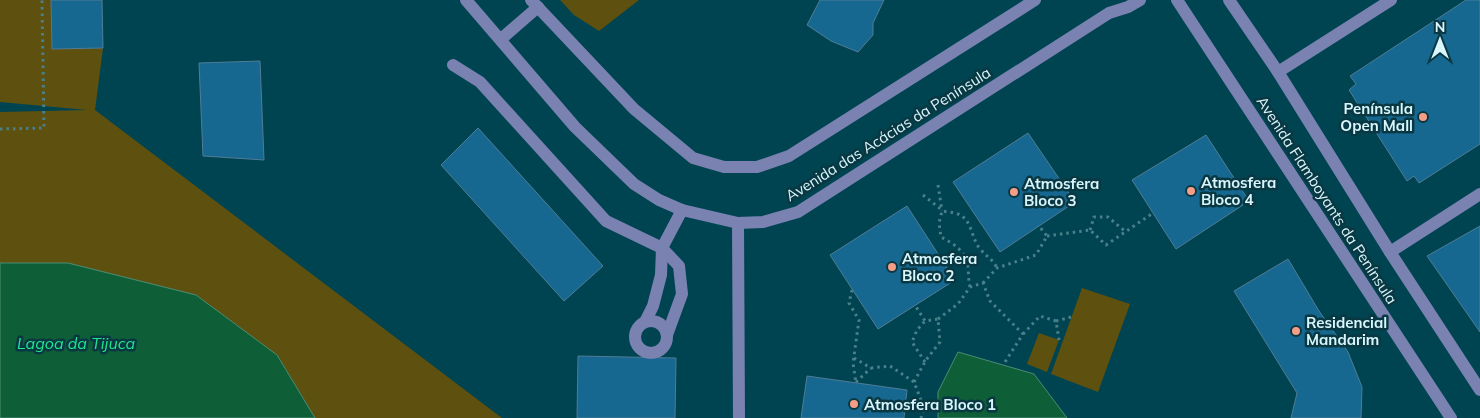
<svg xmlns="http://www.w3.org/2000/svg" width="1480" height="418" font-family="Mulish,sans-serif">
  <rect width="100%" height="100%" fill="#004451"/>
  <g fill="#5e500f">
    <path d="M0 0H51L52 49 103 48 95 110 502 418H315L277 355 68 263H0V112L87 110 0 102Z"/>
    <path d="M560 0H639L599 31 574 15Z"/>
    <path d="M1082 288 1130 304 1098 392 1051 374Z"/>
    <path d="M1039 333 1059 340 1047 372 1027 364Z"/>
  </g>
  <g fill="#0e5e38" stroke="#4b8c73">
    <path d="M0 263H68L196 295 277 355 315 418H0Z"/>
    <path d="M958 352 1034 374 1067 418H938V392Z"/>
  </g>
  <g fill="#166890" stroke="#507c96">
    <path d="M51 0H102L103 48 52 49Z"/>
    <path d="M820 0H884L873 23V35L858 52 831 41 807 25Z"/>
    <path d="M1466 0H1480V144L1419 183 1414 176 1407 181 1349 90 1356 84 1350 76Z"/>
    <path d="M260 61 264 160 203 156 199 63Z"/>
    <path d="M478 128 603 266 564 301 441 165Z"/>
    <path d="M1028 133 1075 202 1000 252 953 182Z"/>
    <path d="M1206 135 1249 201 1176 249 1132 180Z"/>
    <path d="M907 206 955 280 878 329 830 255Z"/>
    <path d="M1480 226V332L1427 256Z"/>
    <path d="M1288 259 1319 311 1348 352 1362 387 1361 418H1291L1297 393 1234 291Z"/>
    <path d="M578 356 676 358 675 418H577Z"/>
    <path d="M807 376 907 390 904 418H801Z"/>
  </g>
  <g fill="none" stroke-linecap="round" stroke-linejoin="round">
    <g stroke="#4a808b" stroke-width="3" stroke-dasharray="2.5 4" stroke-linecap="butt">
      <path d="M0 129 44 128 42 0"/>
      <path d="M938 185 942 211"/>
      <path d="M923 195 942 210"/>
      <path d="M1090 230 1094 217H1108L1126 232"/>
      <path d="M1047 236 1090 230 1106 245 1153 213"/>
      <path d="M983 283 997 268 1036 255 1047 236 1039 226"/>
      <path d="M970 287C968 279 969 270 967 262 964 250 951 242 941 237L939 223 942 211C947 212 954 212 958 214 973 220 971 240 981 250 988 258 991 257 997 268"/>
      <path d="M852 290 849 303 859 320 853 363 856 383"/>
      <path d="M938 319 958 304 970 287 983 283 990 301 1023 334 1003 365"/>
      <path d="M1056 321 1071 317"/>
      <path d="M1023 334 1040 316 1056 321 1059 340"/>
      <path d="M854 358 871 368 890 366 914 382 924 408 921 418"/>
      <path d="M925 362 912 342 917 330 925 321"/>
      <path d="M856 382 871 368"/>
      <path d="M914 382 926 360 940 342 938 319 925 321 915 305"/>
    </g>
    <g stroke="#7982b1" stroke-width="12">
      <path d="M466 0 575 127 634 184 659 200 682 210 738 223 763 222 798 212 1109 13 1128 7 1140 0"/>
      <path d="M531 0 634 109 693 158 724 167H757L789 156 1035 0"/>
      <path d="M1177 0 1451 418"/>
      <path d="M1229 0 1278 72 1390 252 1480 390"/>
      <path d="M501 39 538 7"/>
      <path d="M453 65 480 82 606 221 662 248 679 266 682 294 667 335"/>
      <path d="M1278 72 1391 0"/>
      <path d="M738 223 739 418"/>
      <path d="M1390 252 1480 194"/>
      <circle cx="651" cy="337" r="16"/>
      <path d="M645 322 653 306 661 275 662 248 682 210"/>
    </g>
  </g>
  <g fill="#f49e87" stroke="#093842" stroke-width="2">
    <circle cx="1423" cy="117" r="5"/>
    <circle cx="1191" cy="191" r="5"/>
    <circle cx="1014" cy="192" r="5"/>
    <circle cx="892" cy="267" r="5"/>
    <circle cx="1296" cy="331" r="5"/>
    <circle cx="854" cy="404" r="5"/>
  </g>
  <g text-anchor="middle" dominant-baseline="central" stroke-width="5" stroke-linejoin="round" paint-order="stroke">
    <g font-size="15" font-weight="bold" fill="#d9f6fd" stroke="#093842" text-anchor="start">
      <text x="1413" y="108" text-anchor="end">Península<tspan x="1413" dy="17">Open Mall</tspan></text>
      <text x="1201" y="182">Atmosfera<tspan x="1201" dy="17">Bloco 4</tspan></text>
      <text x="1024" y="183">Atmosfera<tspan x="1024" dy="17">Bloco 3</tspan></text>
      <text x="902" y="258">Atmosfera<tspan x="902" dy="17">Bloco 2</tspan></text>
      <text x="1306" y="322">Residencial<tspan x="1306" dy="17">Mandarim</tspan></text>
      <text x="864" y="404">Atmosfera Bloco 1</text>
    </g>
    <g font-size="15" fill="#d9f6fd" stroke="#093842">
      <text transform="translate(888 134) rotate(-32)">Avenida das Acácias da Península</text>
      <text transform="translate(1327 200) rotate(57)">Avenida Flamboyants da Península</text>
    </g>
    <g font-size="16" font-style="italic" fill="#1fe68c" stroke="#093842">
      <text x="76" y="343">Lagoa da Tijuca</text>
    </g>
  </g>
  <g transform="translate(1440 40)" stroke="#093842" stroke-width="4" paint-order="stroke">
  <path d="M0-4L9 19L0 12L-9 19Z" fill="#d9f6fd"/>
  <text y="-8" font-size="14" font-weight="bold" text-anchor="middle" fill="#d9f6fd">N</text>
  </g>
</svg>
